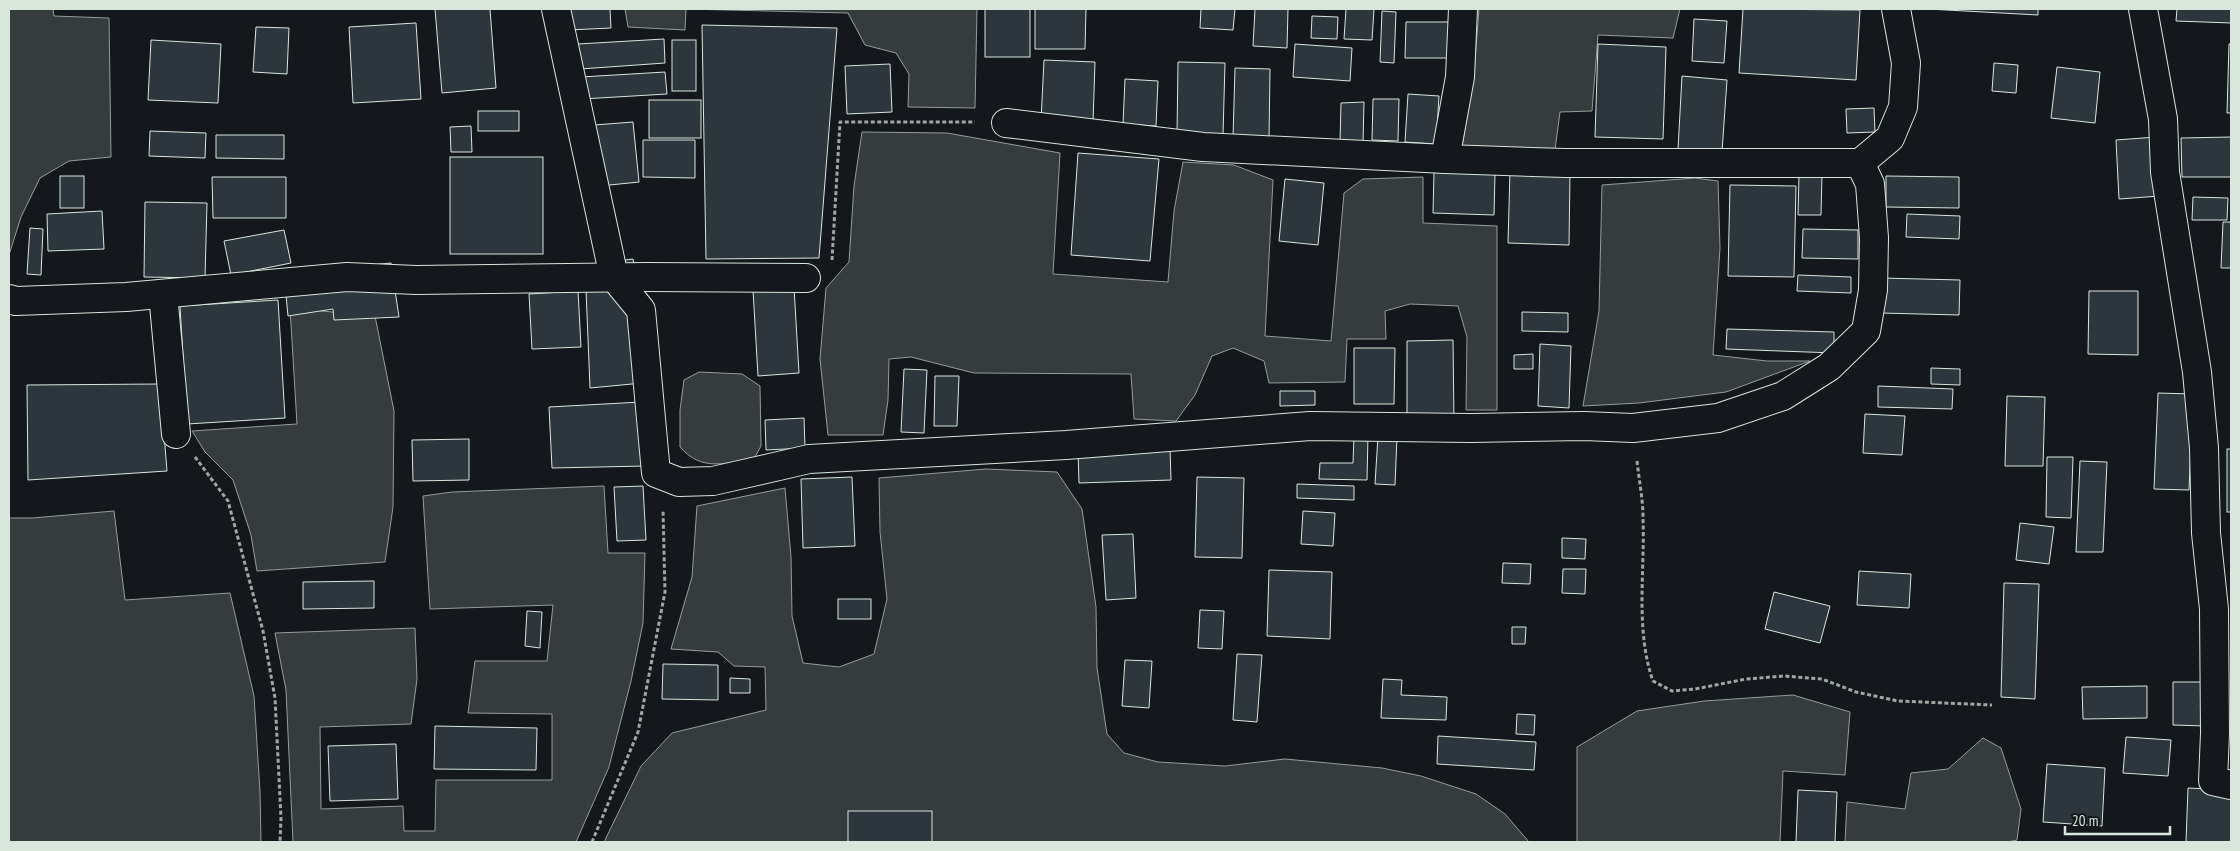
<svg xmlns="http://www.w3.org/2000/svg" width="2240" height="851" font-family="'PT Sans Narrow',sans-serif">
  <rect width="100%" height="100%" fill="#14181c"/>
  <g fill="#363b3e" stroke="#939e99">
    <path d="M9 9H53L54 16 109 18 111 157 69 161 40 178 21 217 9 255Z"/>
    <path d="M625 9H977L975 108 908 107 909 74 896 53 865 45 848 13 686 9 685 30 628 27Z"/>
    <path d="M1479 9H1680L1673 38 1598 35 1592 111 1560 112 1555 150 1462 147 1474 74Z"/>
    <path d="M862 132 947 133 1060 153 1053 274 1168 282 1174 211 1183 162 1234 165 1273 180 1265 336 1331 341 1344 193 1363 179 1423 177V223L1497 226V410H1466L1467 337 1458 306 1410 304 1385 311 1386 339H1347L1345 382 1269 383 1264 361 1233 348 1212 356 1195 395 1176 421 1134 419 1131 374 974 373 911 357 889 359 888 400 883 435H828L820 359 826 288 849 262 854 186Z"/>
    <path d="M1695 178 1718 181 1720 248 1713 355 1767 361H1810L1726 392 1639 403 1583 406 1599 311 1602 185Z"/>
    <path d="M290 308 375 316 394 411 393 507 385 562 257 571 251 535 233 480 205 452 192 431 297 424Z"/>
    <path d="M699 372 742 374 760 386 761 446 754 459C724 463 702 472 680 447V410L684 380Z"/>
    <path d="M986 469 1057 472 1082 509 1096 607 1097 668 1107 734 1124 753 1158 762 1225 766 1285 759 1382 768 1421 776 1476 794 1505 814 1529 842H604L641 766 672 733 766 710 765 667 734 666 718 652 671 649 692 577 697 506 785 488 791 557 792 616 803 663 839 667 874 654 887 599 880 532 879 478Z"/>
    <path d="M604 486 608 553H645L643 623 631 681 609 767 576 842H293L286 690 275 633 415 628 417 679 411 724 320 727 321 809 403 806 404 831H435L436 780H552V714L468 713 475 661H547L553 605 430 609 423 496 452 492Z"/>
    <path d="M114 511 125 600 230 593 254 696 260 792 261 842H9V518H32Z"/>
    <path d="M1793 695 1850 712 1845 775 1783 771 1780 842H1577V747L1637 711 1704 701Z"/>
    <path d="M1983 738 2001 748 2021 809 2017 840 2007 842H1845L1847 802 1905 809 1911 773 1948 769Z"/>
  </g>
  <g fill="#2c363c" stroke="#d8e6dc">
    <path d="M435 9H490L496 88 442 93Z"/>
    <path d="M567 9H610L611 28 568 30Z"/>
    <rect x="985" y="9" width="45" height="48"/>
    <path d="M1035 9H1086L1085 49H1035Z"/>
    <path d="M1201 9H1235L1233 30 1200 28Z"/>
    <path d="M1255 9H1288L1287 48 1253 46Z"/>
    <path d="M1346 9H1374L1372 40 1344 39Z"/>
    <path d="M1743 9 1860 10 1856 80 1739 73Z"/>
    <path d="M1928 9H2038V15Z"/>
    <path d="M2177 9H2231V23L2176 21Z"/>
    <path d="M1382 11 1396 12 1394 63 1380 62Z"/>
    <path d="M1312 16 1338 17 1337 39 1311 38Z"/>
    <path d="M1694 19 1727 21 1724 63 1692 61Z"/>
    <path d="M1406 22H1453V58H1405Z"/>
    <path d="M416 23 421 99 353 103 349 27Z"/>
    <path d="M702 25 837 28 819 258 706 259Z"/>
    <path d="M256 27 289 28 287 74 253 72Z"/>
    <path d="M664 39 665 63 580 69 578 44Z"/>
    <path d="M151 40 221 44 218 103 148 100Z"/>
    <rect x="672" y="40" width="24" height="51"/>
    <path d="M1295 44 1352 48 1350 81 1293 77Z"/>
    <path d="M1598 44 1666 47 1663 139 1595 137Z"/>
    <path d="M2229 44H2231V113H2227Z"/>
    <path d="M1044 60 1095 62 1093 123 1041 121Z"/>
    <path d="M1178 62 1225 63 1223 135 1177 134Z"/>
    <path d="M1994 63 2018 65 2016 93 1992 91Z"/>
    <path d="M890 64 892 112 847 114 845 66Z"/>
    <path d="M2057 67 2100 72 2095 123 2051 118Z"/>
    <path d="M1235 68 1270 69 1269 139 1233 138Z"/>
    <path d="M665 72 667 94 582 99 581 77Z"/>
    <path d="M1682 76 1727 80 1722 152 1678 149Z"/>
    <path d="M1125 79 1158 81 1156 126 1123 124Z"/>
    <path d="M1408 94 1439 96 1436 144 1405 142Z"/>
    <path d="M1373 99H1399L1398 141 1372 140Z"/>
    <rect x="649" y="100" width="52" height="38"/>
    <path d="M1364 102 1363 142H1340L1341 103Z"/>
    <path d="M1874 108 1875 132 1847 133 1846 109Z"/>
    <rect x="478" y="111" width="41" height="20"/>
    <path d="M633 122 639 182 600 186 594 125Z"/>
    <path d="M471 126 472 152H451L450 127Z"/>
    <path d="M150 131 206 133 205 158 149 156Z"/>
    <path d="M216 135H284V159L216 158Z"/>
    <path d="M2156 137 2160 196 2119 199 2116 140Z"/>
    <path d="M2231 137V177H2182L2181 138Z"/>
    <path d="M643 140H695V178L643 177Z"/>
    <path d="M1078 153 1159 159 1150 261 1071 255Z"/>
    <rect x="450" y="157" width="93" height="97"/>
    <path d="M1510 170 1570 172 1569 245 1508 243Z"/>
    <path d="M1434 172 1495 173 1494 215 1433 213Z"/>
    <path d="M1799 174H1822L1821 215H1798Z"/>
    <rect x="60" y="176" width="24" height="32"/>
    <path d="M1886 176 1959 177V208L1886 207Z"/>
    <path d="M212 177H286V218H213Z"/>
    <path d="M1285 179 1324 183 1318 245 1279 241Z"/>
    <path d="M1730 185 1796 186 1794 277 1728 276Z"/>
    <path d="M2193 197 2228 198 2227 220H2192Z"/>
    <path d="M145 202 207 203 205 278 144 277Z"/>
    <path d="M102 211 104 249 48 251 47 214Z"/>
    <path d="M1907 214 1960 216 1959 239 1906 237Z"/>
    <path d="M2223 222H2231V268H2221Z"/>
    <path d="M30 228 43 229 41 275 27 274Z"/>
    <path d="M1803 229 1858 230V259L1802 258Z"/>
    <path d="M284 230 291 263 231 275 224 241Z"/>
    <path d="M633 259 653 382 590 388 585 265Z"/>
    <path d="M391 263 399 317 334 320 333 309 288 316 284 274Z"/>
    <path d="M1798 275 1851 277V293L1797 291Z"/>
    <path d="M1882 278 1960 280 1959 315 1881 313Z"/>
    <path d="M794 287 799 373 758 376 753 290Z"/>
    <path d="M578 291 581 347 532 349 529 294Z"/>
    <path d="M2089 291H2138V355L2088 354Z"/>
    <path d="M278 300 285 418 187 424 180 306Z"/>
    <path d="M1522 312 1568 313V332L1522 331Z"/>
    <path d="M1727 329 1834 332V353L1726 349Z"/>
    <path d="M1453 340 1454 423H1407V341Z"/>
    <path d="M1540 344 1571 346 1569 408 1538 406Z"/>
    <path d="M1354 348H1395L1394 404H1354Z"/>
    <path d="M1533 354V369H1514V355Z"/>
    <path d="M1931 368 1960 369V385L1931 384Z"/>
    <path d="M904 369 927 370 924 433 901 432Z"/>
    <path d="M935 376H959L957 426H934Z"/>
    <path d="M160 384 167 471 28 480 27 385Z"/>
    <path d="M1878 386 1953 389 1952 409 1878 407Z"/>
    <path d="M1280 391H1315V405L1280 406Z"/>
    <path d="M2158 393 2193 394 2189 490 2154 489Z"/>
    <path d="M2007 396 2045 397 2043 466H2005Z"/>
    <path d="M641 402 646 466 552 468 549 407Z"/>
    <path d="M1865 414 1905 416 1902 455 1863 453Z"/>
    <path d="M804 418 805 448 766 450 765 420Z"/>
    <path d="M1354 435H1368L1367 480 1319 479 1320 463H1353Z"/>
    <path d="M1378 436 1397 437 1395 485 1375 484Z"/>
    <path d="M469 439V480L413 481 412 440Z"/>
    <path d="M1170 448 1171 480 1079 483 1078 451Z"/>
    <rect x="2227" y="449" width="4" height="63"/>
    <path d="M2047 457H2073L2071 518 2046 517Z"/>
    <path d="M2080 461 2107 462 2103 552H2076Z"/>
    <path d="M852 477 855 546 803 548 801 479Z"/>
    <path d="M1197 477 1244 478 1242 558 1195 557Z"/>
    <path d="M1297 484 1354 486V500L1297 498Z"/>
    <path d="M643 486 646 540 617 541 614 487Z"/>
    <path d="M1303 511 1335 513 1333 546 1301 544Z"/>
    <path d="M2020 523 2054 527 2049 564 2016 560Z"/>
    <path d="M1133 534 1136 598 1106 600 1102 535Z"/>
    <path d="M1562 538 1586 539 1585 559 1562 558Z"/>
    <path d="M1503 563 1531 564 1530 584 1502 583Z"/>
    <path d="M1563 569H1586L1585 594 1562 593Z"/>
    <path d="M1269 570 1332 572 1330 639 1267 636Z"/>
    <path d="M1859 571 1911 574 1909 608 1857 605Z"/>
    <path d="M374 581V608L303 609V582Z"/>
    <path d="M2004 583 2039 584 2035 699 2001 697Z"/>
    <path d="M1774 592 1830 606 1820 643 1765 629Z"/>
    <rect x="838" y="599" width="33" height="20"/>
    <path d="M1200 610 1224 611 1222 649 1198 648Z"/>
    <path d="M527 611 542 612 540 648 525 646Z"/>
    <path d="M1512 627H1526L1525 644H1512Z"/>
    <path d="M1237 654 1262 655 1257 722 1233 720Z"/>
    <path d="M1125 660 1152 661 1149 708 1122 706Z"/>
    <path d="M663 664 718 665V700L662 699Z"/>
    <path d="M730 678 750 679V693H730Z"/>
    <path d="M1383 679 1402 680 1401 695 1447 697 1446 720 1381 718Z"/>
    <path d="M2173 682H2207L2206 726 2173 725Z"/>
    <path d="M2147 686V718L2083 719 2082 687Z"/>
    <path d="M1517 714 1535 715 1534 735 1516 734Z"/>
    <path d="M435 726 537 728 536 770 434 769Z"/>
    <path d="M1438 736 1536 742 1534 770 1437 764Z"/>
    <path d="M2126 737 2171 740 2168 776 2123 773Z"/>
    <path d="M396 744 398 799 330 801 328 746Z"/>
    <path d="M2047 764 2105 768 2102 826 2043 822Z"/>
    <path d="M2188 788 2231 790V842H2186Z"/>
    <path d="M1798 790 1837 792 1835 842H1796Z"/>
    <rect x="848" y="811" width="84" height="31"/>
  </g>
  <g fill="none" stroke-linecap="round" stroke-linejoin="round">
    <g stroke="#d8e6dc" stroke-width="30">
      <g id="street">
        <path d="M556 9 614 277 641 310 656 473 679 482 713 481 809 459 1066 445 1310 426 1471 428 1584 426 1633 428 1718 418 1783 396 1829 367 1866 331 1873 290 1874 238 1870 184 1860 163"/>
        <path d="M2143 9 2163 119 2165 172 2197 372 2204 448 2206 533 2214 609 2215 733 2213 781 2231 785"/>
        <path d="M1006 123 1203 147 1445 159 1565 163H1860L1890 138 1903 107 1906 63 1896 9"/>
        <path d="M1445 159 1460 77 1463 9"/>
        <path d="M163 294 176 434"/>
        <path d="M9 299 16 301 126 297 347 277 416 280 647 277 806 278"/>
      </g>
    </g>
    <g stroke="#9da8a2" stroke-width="3" stroke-dasharray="4 2.5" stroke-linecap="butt">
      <path d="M832 260 840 122H975"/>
      <path d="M195 457 228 501 263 631 275 698 281 818 280 842"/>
      <path d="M1637 461C1639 480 1643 499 1643 518 1645 571 1635 630 1653 681L1672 691 1695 689 1746 679 1784 676 1822 679 1856 692 1898 701 1992 705"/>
      <path d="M592 842 638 732 665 592 663 510"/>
    </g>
    <use href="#street" stroke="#14181c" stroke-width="28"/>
  </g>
  <rect width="2240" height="851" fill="none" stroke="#d8e6dc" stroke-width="20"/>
  <path d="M2065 826v8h105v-8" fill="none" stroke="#d8e6dc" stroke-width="2.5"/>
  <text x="2072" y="826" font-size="15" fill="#d8e6dc" stroke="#14181c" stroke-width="4" paint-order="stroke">20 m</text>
</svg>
